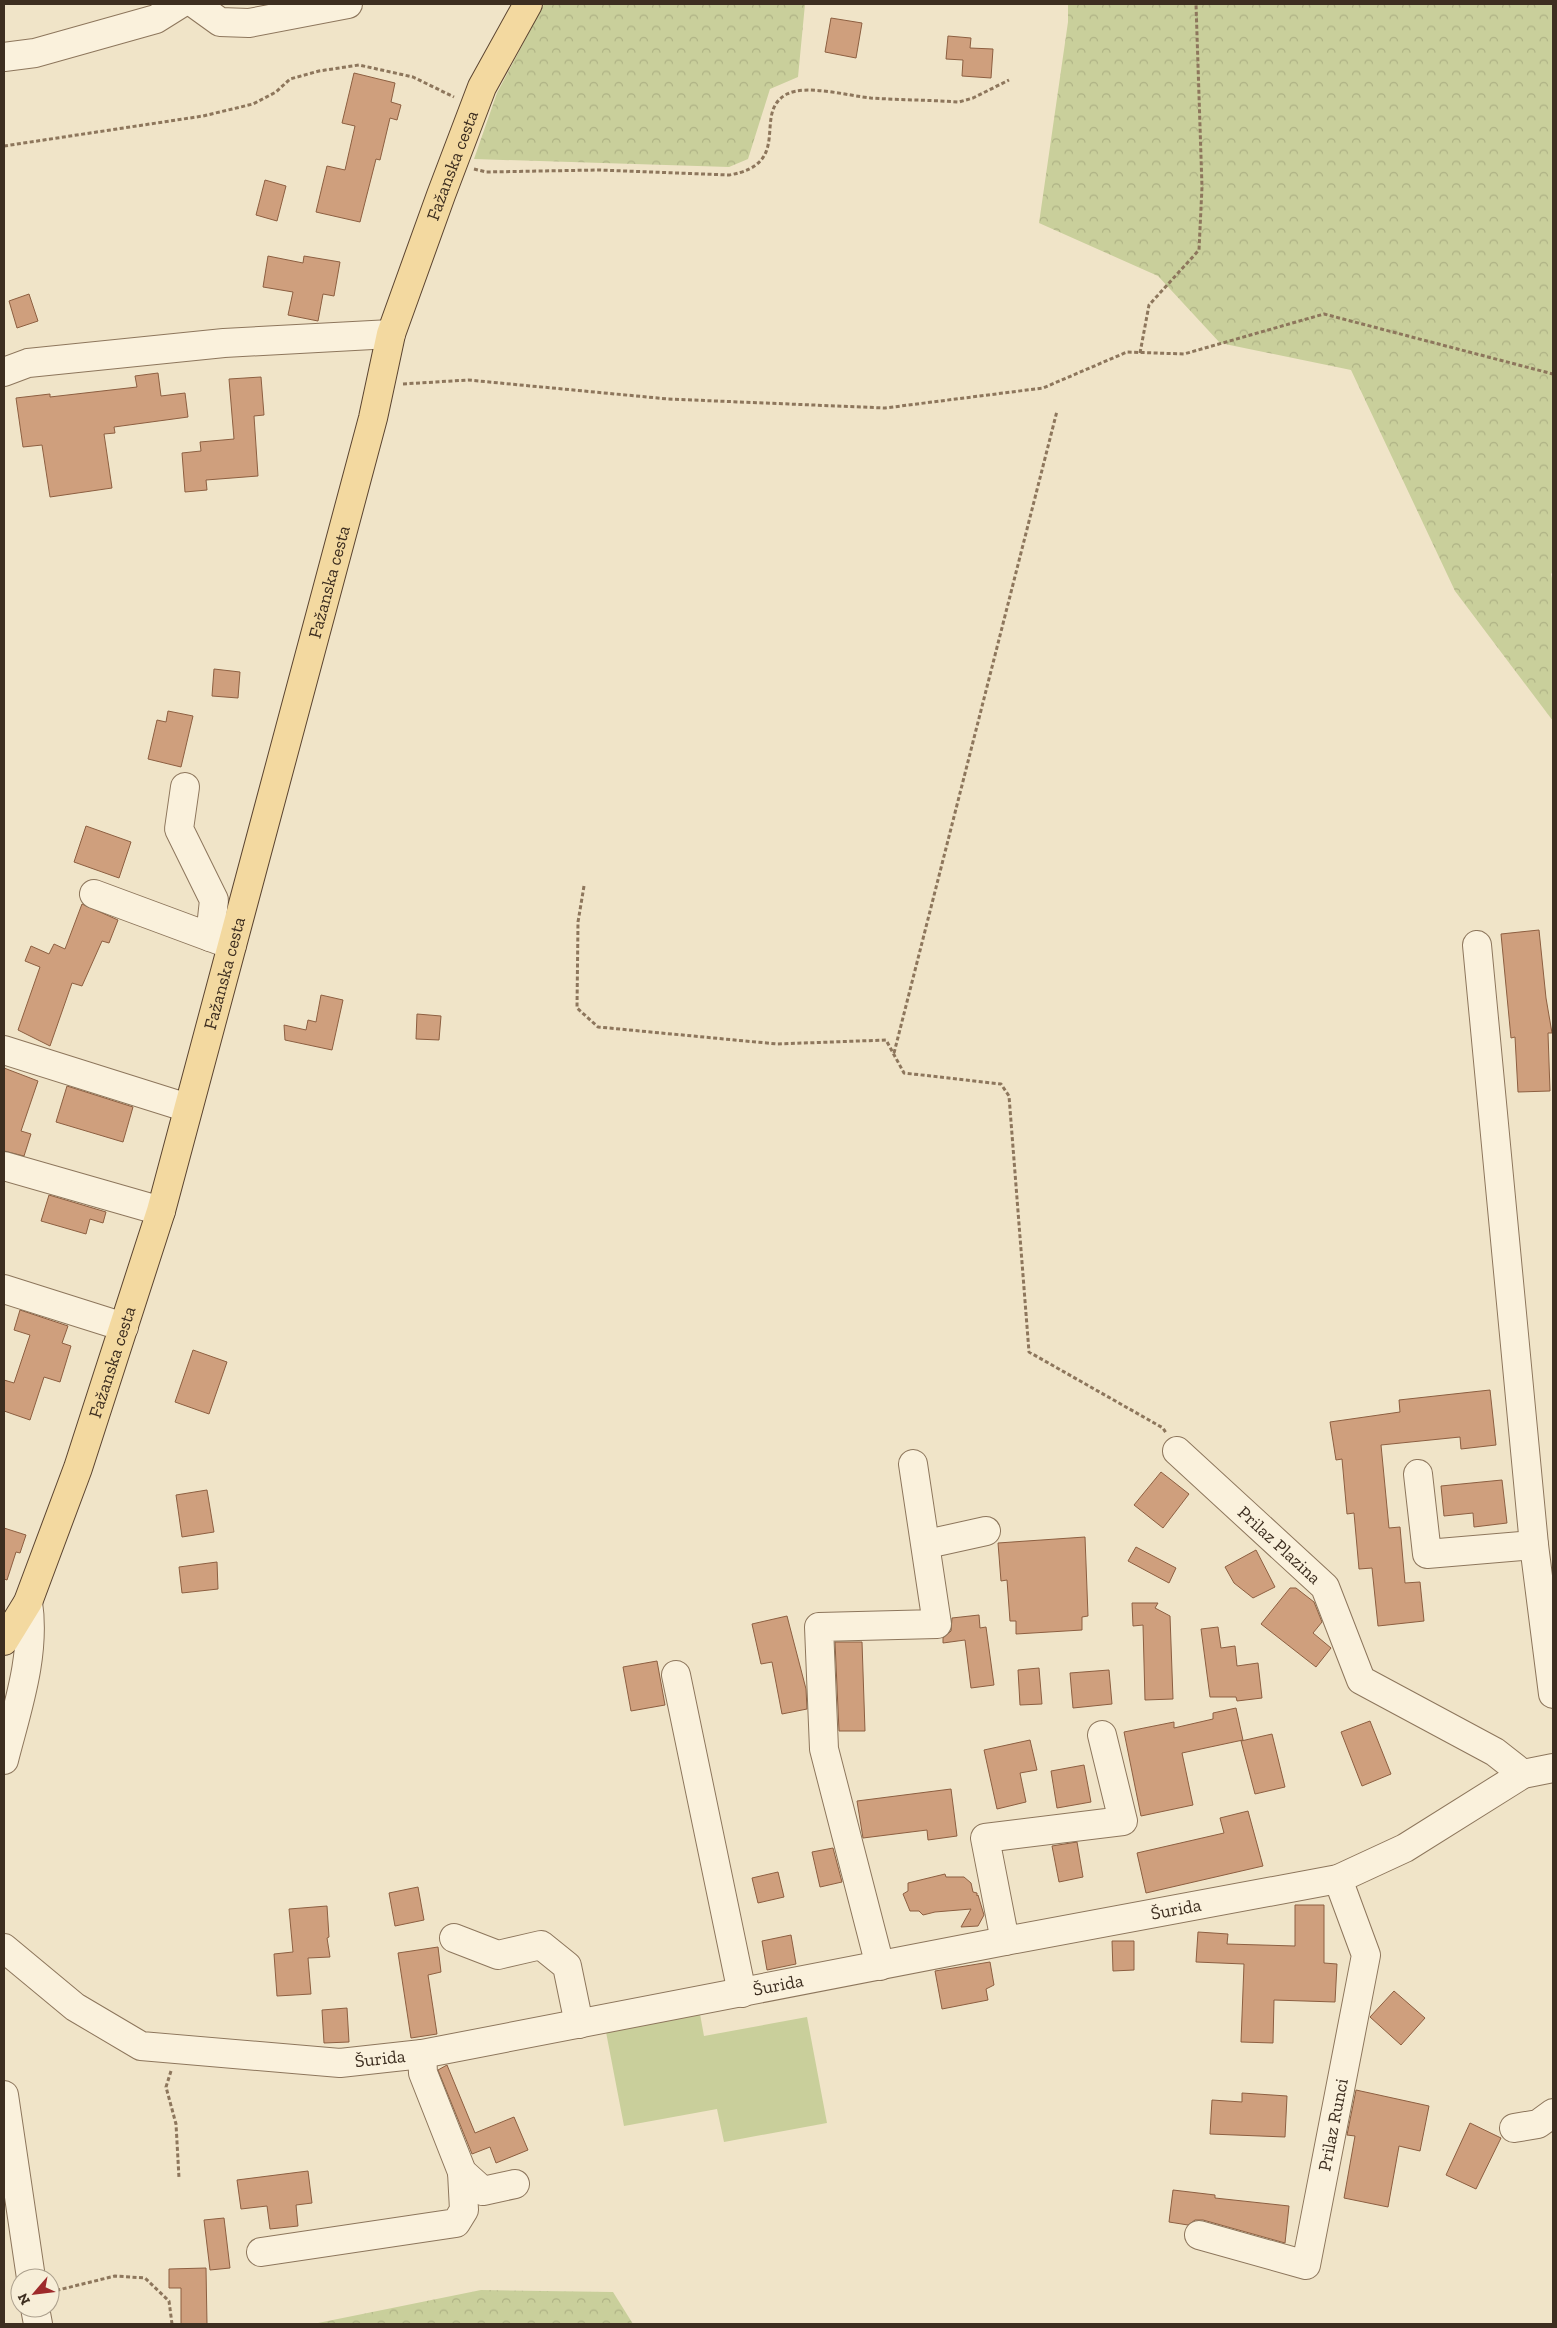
<svg xmlns="http://www.w3.org/2000/svg" width="1557" height="2328" font-family="'Zilla Slab',serif">
  <defs>
    <pattern id="forest-crowns" width="20" height="18" patternUnits="userSpaceOnUse" patternTransform="scale(1.25)"><rect width="20" height="18" fill="#c9cf9b"/><path d="M2 6a3 3 0 1 1 6 0M12 15a3 3 0 1 1 6 0" fill="none" stroke="#aeb285"/></pattern>
  </defs>
  <rect width="100%" height="100%" fill="#f0e4c8"/>
  <g fill="url(#forest-crowns)">
    <path d="M544 4H805L798 77 770 89 748 159 729 167 474 159 497 93Z"/>
    <path d="M1068 4H1553V572L1551 574 1553 582V721L1455 591 1351 370 1220 343 1158 276 1039 223 1068 22Z"/>
    <path d="M481 2290 613 2292 633 2324H313Z"/>
  </g>
  <path fill="#c9cf9b" d="M700 2014 704 2036 807 2017 827 2123 724 2142 717 2109 624 2126 606 2032Z"/>
  <g fill="#cf9f7d" stroke="#8d5f41">
    <path d="M831 18 862 23 856 58 825 52Z"/>
    <path d="M948 36 971 38 970 48 993 49 991 78 962 76 963 60 946 59Z"/>
    <path d="M354 73 395 83 391 102 401 105 397 120 390 118 380 160 376 159 360 222 316 212 327 166 345 170 355 126 342 123Z"/>
    <path d="M265 180 286 186 277 221 256 215Z"/>
    <path d="M268 256 303 263 304 256 340 262 334 296 323 294 318 321 288 315 293 292 263 287Z"/>
    <path d="M29 294 38 321 17 328 9 301Z"/>
    <path d="M158 373 161 396 185 393 188 417 114 427 115 433 104 434 112 488 50 497 42 445 23 447 16 398 50 394V397L137 387 135 376Z"/>
    <path d="M261 377 264 415 254 416 258 476 206 480 207 490 185 492 182 453 201 451 200 442 234 439 229 379Z"/>
    <path d="M214 669 240 672 238 698 212 696Z"/>
    <path d="M168 711 193 716 181 767 148 759 157 720 166 722Z"/>
    <path d="M86 826 131 842 119 878 74 862Z"/>
    <path d="M82 904 118 920 109 943 102 941 82 986 72 983 50 1046 18 1030 40 967 25 961 31 946 49 954 54 944 65 949Z"/>
    <path d="M1539 930 1546 998 1552 1033H1548L1550 1091 1518 1092 1515 1037 1511 1038 1501 934Z"/>
    <path d="M321 995 343 1000 332 1050 285 1040 284 1025 306 1030 308 1020 316 1022Z"/>
    <path d="M417 1014 441 1016 439 1040 416 1039Z"/>
    <path d="M4 1068 38 1081 21 1131 31 1134 24 1156 4 1151Z"/>
    <path d="M67 1086 133 1107 123 1142 56 1122Z"/>
    <path d="M49 1195 106 1212 103 1223 90 1219 86 1234 41 1221Z"/>
    <path d="M20 1310 68 1326 62 1343 71 1346 60 1382 44 1377 30 1420 4 1411V1380L14 1383 30 1335 14 1330Z"/>
    <path d="M193 1350 227 1362 209 1414 175 1402Z"/>
    <path d="M1490 1390 1496 1445 1461 1449 1460 1437 1381 1445 1389 1528 1400 1527 1405 1583 1420 1582 1424 1621 1378 1626 1372 1568 1359 1569 1354 1513 1347 1514 1342 1459 1336 1460 1330 1422 1400 1412 1399 1400Z"/>
    <path d="M1161 1472 1189 1494 1163 1528 1134 1505Z"/>
    <path d="M1502 1480 1507 1523 1474 1527 1473 1513 1444 1516 1441 1486Z"/>
    <path d="M207 1490 214 1532 182 1537 176 1495Z"/>
    <path d="M4 1528 26 1535 20 1553 16 1552 7 1580 4 1579Z"/>
    <path d="M1085 1537 1088 1616 1082 1617V1630L1016 1634V1621H1010L1007 1580 1001 1581 998 1543Z"/>
    <path d="M1136 1547 1176 1568 1169 1583 1128 1561Z"/>
    <path d="M1256 1550 1275 1587 1253 1598 1234 1583 1225 1567Z"/>
    <path d="M217 1562 218 1589 182 1593 179 1567Z"/>
    <path d="M1290 1588H1296L1314 1602 1322 1622 1313 1633 1331 1648 1316 1667 1261 1624Z"/>
    <path d="M1132 1603H1158L1155 1608 1170 1616 1173 1699 1145 1700 1143 1625 1133 1626Z"/>
    <path d="M979 1615 980 1628 986 1627 994 1685 971 1688 965 1640 943 1643V1638L951 1631 952 1618Z"/>
    <path d="M787 1616 806 1689 807 1709 782 1714 772 1662 761 1664 752 1624Z"/>
    <path d="M1218 1627 1221 1648 1235 1646 1237 1666 1258 1663 1262 1698 1237 1701 1236 1697H1210L1201 1629Z"/>
    <path d="M835 1642H862L865 1731H839Z"/>
    <path d="M657 1661 665 1705 631 1711 623 1667Z"/>
    <path d="M1039 1668 1042 1704 1020 1705 1018 1670Z"/>
    <path d="M1109 1670 1112 1704 1073 1708 1070 1673Z"/>
    <path d="M1236 1708 1243 1740 1182 1753 1193 1805 1141 1816 1124 1732 1174 1722V1728L1213 1719V1713Z"/>
    <path d="M1370 1721 1391 1774 1362 1786 1341 1732Z"/>
    <path d="M1272 1734 1285 1787 1255 1794 1241 1741Z"/>
    <path d="M1030 1740 1037 1770 1020 1773 1026 1802 997 1809 984 1750Z"/>
    <path d="M1084 1765 1091 1802 1057 1808 1051 1771Z"/>
    <path d="M951 1789 957 1836 928 1840 927 1830 863 1838 857 1801Z"/>
    <path d="M1248 1811 1263 1866 1146 1893 1137 1853 1224 1833 1220 1818Z"/>
    <path d="M1077 1842 1083 1877 1059 1882 1052 1846Z"/>
    <path d="M833 1848 842 1882 820 1887 812 1852Z"/>
    <path d="M778 1872 784 1897 758 1903 752 1878Z"/>
    <path d="M945 1874 946 1877H964L971 1883 973 1892 977 1893V1896L978 1895 984 1915 978 1926 961 1927 971 1909 935 1912 923 1915 919 1911H910L903 1894 908 1891V1883Z"/>
    <path d="M418 1887 424 1920 395 1926 389 1893Z"/>
    <path d="M1295 1905H1324V1963L1337 1964 1335 2002 1274 2000 1273 2043 1241 2042 1244 1964 1196 1962 1198 1932 1228 1934 1227 1944 1295 1946Z"/>
    <path d="M327 1906 329 1937 327 1938 330 1957 308 1958 311 1994 277 1996 274 1954 293 1952 289 1909Z"/>
    <path d="M791 1935 796 1964 767 1970 762 1941Z"/>
    <path d="M1112 1941H1134V1970L1113 1971Z"/>
    <path d="M438 1947 441 1972 428 1975 437 2034 411 2038 398 1953Z"/>
    <path d="M990 1962 994 1985 986 1989 988 2000 942 2009 935 1971Z"/>
    <path d="M1394 1991 1425 2018 1401 2045 1370 2017Z"/>
    <path d="M347 2008 349 2042 324 2043 322 2010Z"/>
    <path d="M447 2065 475 2133 514 2117 528 2150 496 2163 490 2147 472 2154 438 2070Z"/>
    <path d="M1356 2090 1429 2106 1420 2151 1399 2146 1388 2207 1344 2198 1355 2136 1347 2135Z"/>
    <path d="M1242 2093 1287 2096 1285 2137 1210 2134 1212 2100 1242 2102Z"/>
    <path d="M1470 2123 1501 2138 1476 2189 1446 2175Z"/>
    <path d="M308 2171 312 2203 296 2205 298 2226 270 2229 267 2206 241 2209 237 2180Z"/>
    <path d="M1173 2190 1215 2195V2198L1289 2206 1285 2243 1203 2220H1195L1188 2225 1169 2222Z"/>
    <path d="M224 2218 230 2268 210 2270 204 2220Z"/>
    <path d="M206 2268 207 2324H181V2288H169V2269Z"/>
  </g>
  <g fill="none" stroke-linecap="round" stroke-linejoin="round">
    <g stroke="#8d765c" stroke-width="30">
      <g id="minor">
        <path d="M195 4 220 22 249 23 348 4"/>
        <path d="M4 57 35 53 156 19 180 4"/>
        <path d="M4 372 28 363 224 343 391 334"/>
        <path d="M185 787 179 829 214 900 210 937 232 945"/>
        <path d="M94 894 210 937"/>
        <path d="M1477 945 1534 1545 1553 1694"/>
        <path d="M4 1050 188 1108"/>
        <path d="M4 1166 161 1211"/>
        <path d="M4 1289 124 1327"/>
        <path id="s1" d="M1177 1451 1325 1587 1361 1680 1495 1752 1523 1774"/>
        <path d="M1418 1474 1427 1554 1534 1545"/>
        <path d="M927 1544 986 1531"/>
        <path d="M676 1675 742 1993"/>
        <path d="M4 1760C17 1709 36 1655 28 1602"/>
        <path d="M454 1938 498 1955 541 1945 567 1966 579 2024"/>
        <path d="M1005 1941 985 1838 1123 1821 1102 1735"/>
        <path id="s2" d="M4 1948 75 2007 141 2046 340 2063 422 2054 1005 1941 1338 1879 1405 1848 1523 1774 1553 1768"/>
        <path d="M880 1966 824 1749 819 1627 937 1624 913 1464"/>
        <path d="M422 2054 423 2073 462 2172 483 2191 515 2184"/>
        <path d="M4 2095 31 2278"/>
        <path d="M1514 2128 1538 2124 1553 2113"/>
        <path id="s3" d="M1199 2235 1306 2265 1366 1955 1338 1879"/>
        <path d="M261 2252 456 2223 464 2210 462 2172"/>
        <path d="M35 2308 38 2324"/>
      </g>
    </g>
    <g stroke="#5b4430" stroke-width="30">
      <g id="major">
        <path id="s4" d="M4 1641 28 1602 78 1468 161 1211 373 418 391 334 441 195 482 87 528 4"/>
      </g>
    </g>
    <g stroke="#8d765c" stroke-width="3" stroke-dasharray="4 2.5" stroke-linecap="butt">
      <path d="M4 146 203 116 253 104 276 92 290 79 319 71 359 65 413 77 454 97"/>
      <path d="M474 169 486 172 598 170 729 175C795 164 751 113 787 94 807 84 849 96 871 98 900 100 930 100 959 102L973 98 1009 80"/>
      <path d="M1140 353 1149 305 1199 250 1202 187 1196 4"/>
      <path d="M403 384 468 380 668 399 885 408 1043 388 1127 352 1184 354 1324 314 1553 374"/>
      <path d="M584 886 578 922 577 1008 598 1027 777 1044 886 1040 904 1073 1001 1084 1009 1096 1029 1352 1163 1428 1166 1433"/>
      <path d="M894 1053 1057 411"/>
      <path d="M171 2071 166 2087 176 2124 179 2178"/>
      <path d="M50 2292 115 2276 145 2278 169 2301 172 2324"/>
    </g>
    <use href="#minor" stroke="#faf1dc" stroke-width="28"/>
    <use href="#major" stroke="#f3d9a0" stroke-width="28"/>
  </g>
  <g text-anchor="middle" dominant-baseline="central" stroke-width="4.5" stroke-linejoin="round" paint-order="stroke">
    <g font-size="18" fill="#3d2e20" stroke="#f7eed8">
      <text stroke="none"><textPath href="#s4" startOffset="1545">Fažanska cesta</textPath></text>
      <text stroke="none"><textPath href="#s4" startOffset="1110">Fažanska cesta</textPath></text>
      <text stroke="none"><textPath href="#s4" startOffset="705">Fažanska cesta</textPath></text>
      <text stroke="none"><textPath href="#s4" startOffset="300">Fažanska cesta</textPath></text>
      <text stroke="none"><textPath href="#s1" startOffset="139">Prilaz Plazina</textPath></text>
      <text stroke="none"><textPath href="#s2" startOffset="1219">Šurida</textPath></text>
      <text stroke="none"><textPath href="#s2" startOffset="814">Šurida</textPath></text>
      <text stroke="none"><textPath href="#s2" startOffset="409">Šurida</textPath></text>
      <text stroke="none"><textPath href="#s3" startOffset="254">Prilaz Runci</textPath></text>
    </g>
  </g>
  <rect width="1557" height="2328" fill="none" stroke="#3d2e20" stroke-width="10"/>
  <g transform="translate(35 2293) rotate(242)"><circle r="24" fill="#f7eed8" stroke="#ada18e"/>
  <path d="M0-4L9 19L0 12L-9 19Z" fill="#9e2a2b"/>
  <text y="-8" font-size="14" font-weight="bold" text-anchor="middle" fill="#3d2e20">N</text>
  </g>
</svg>
